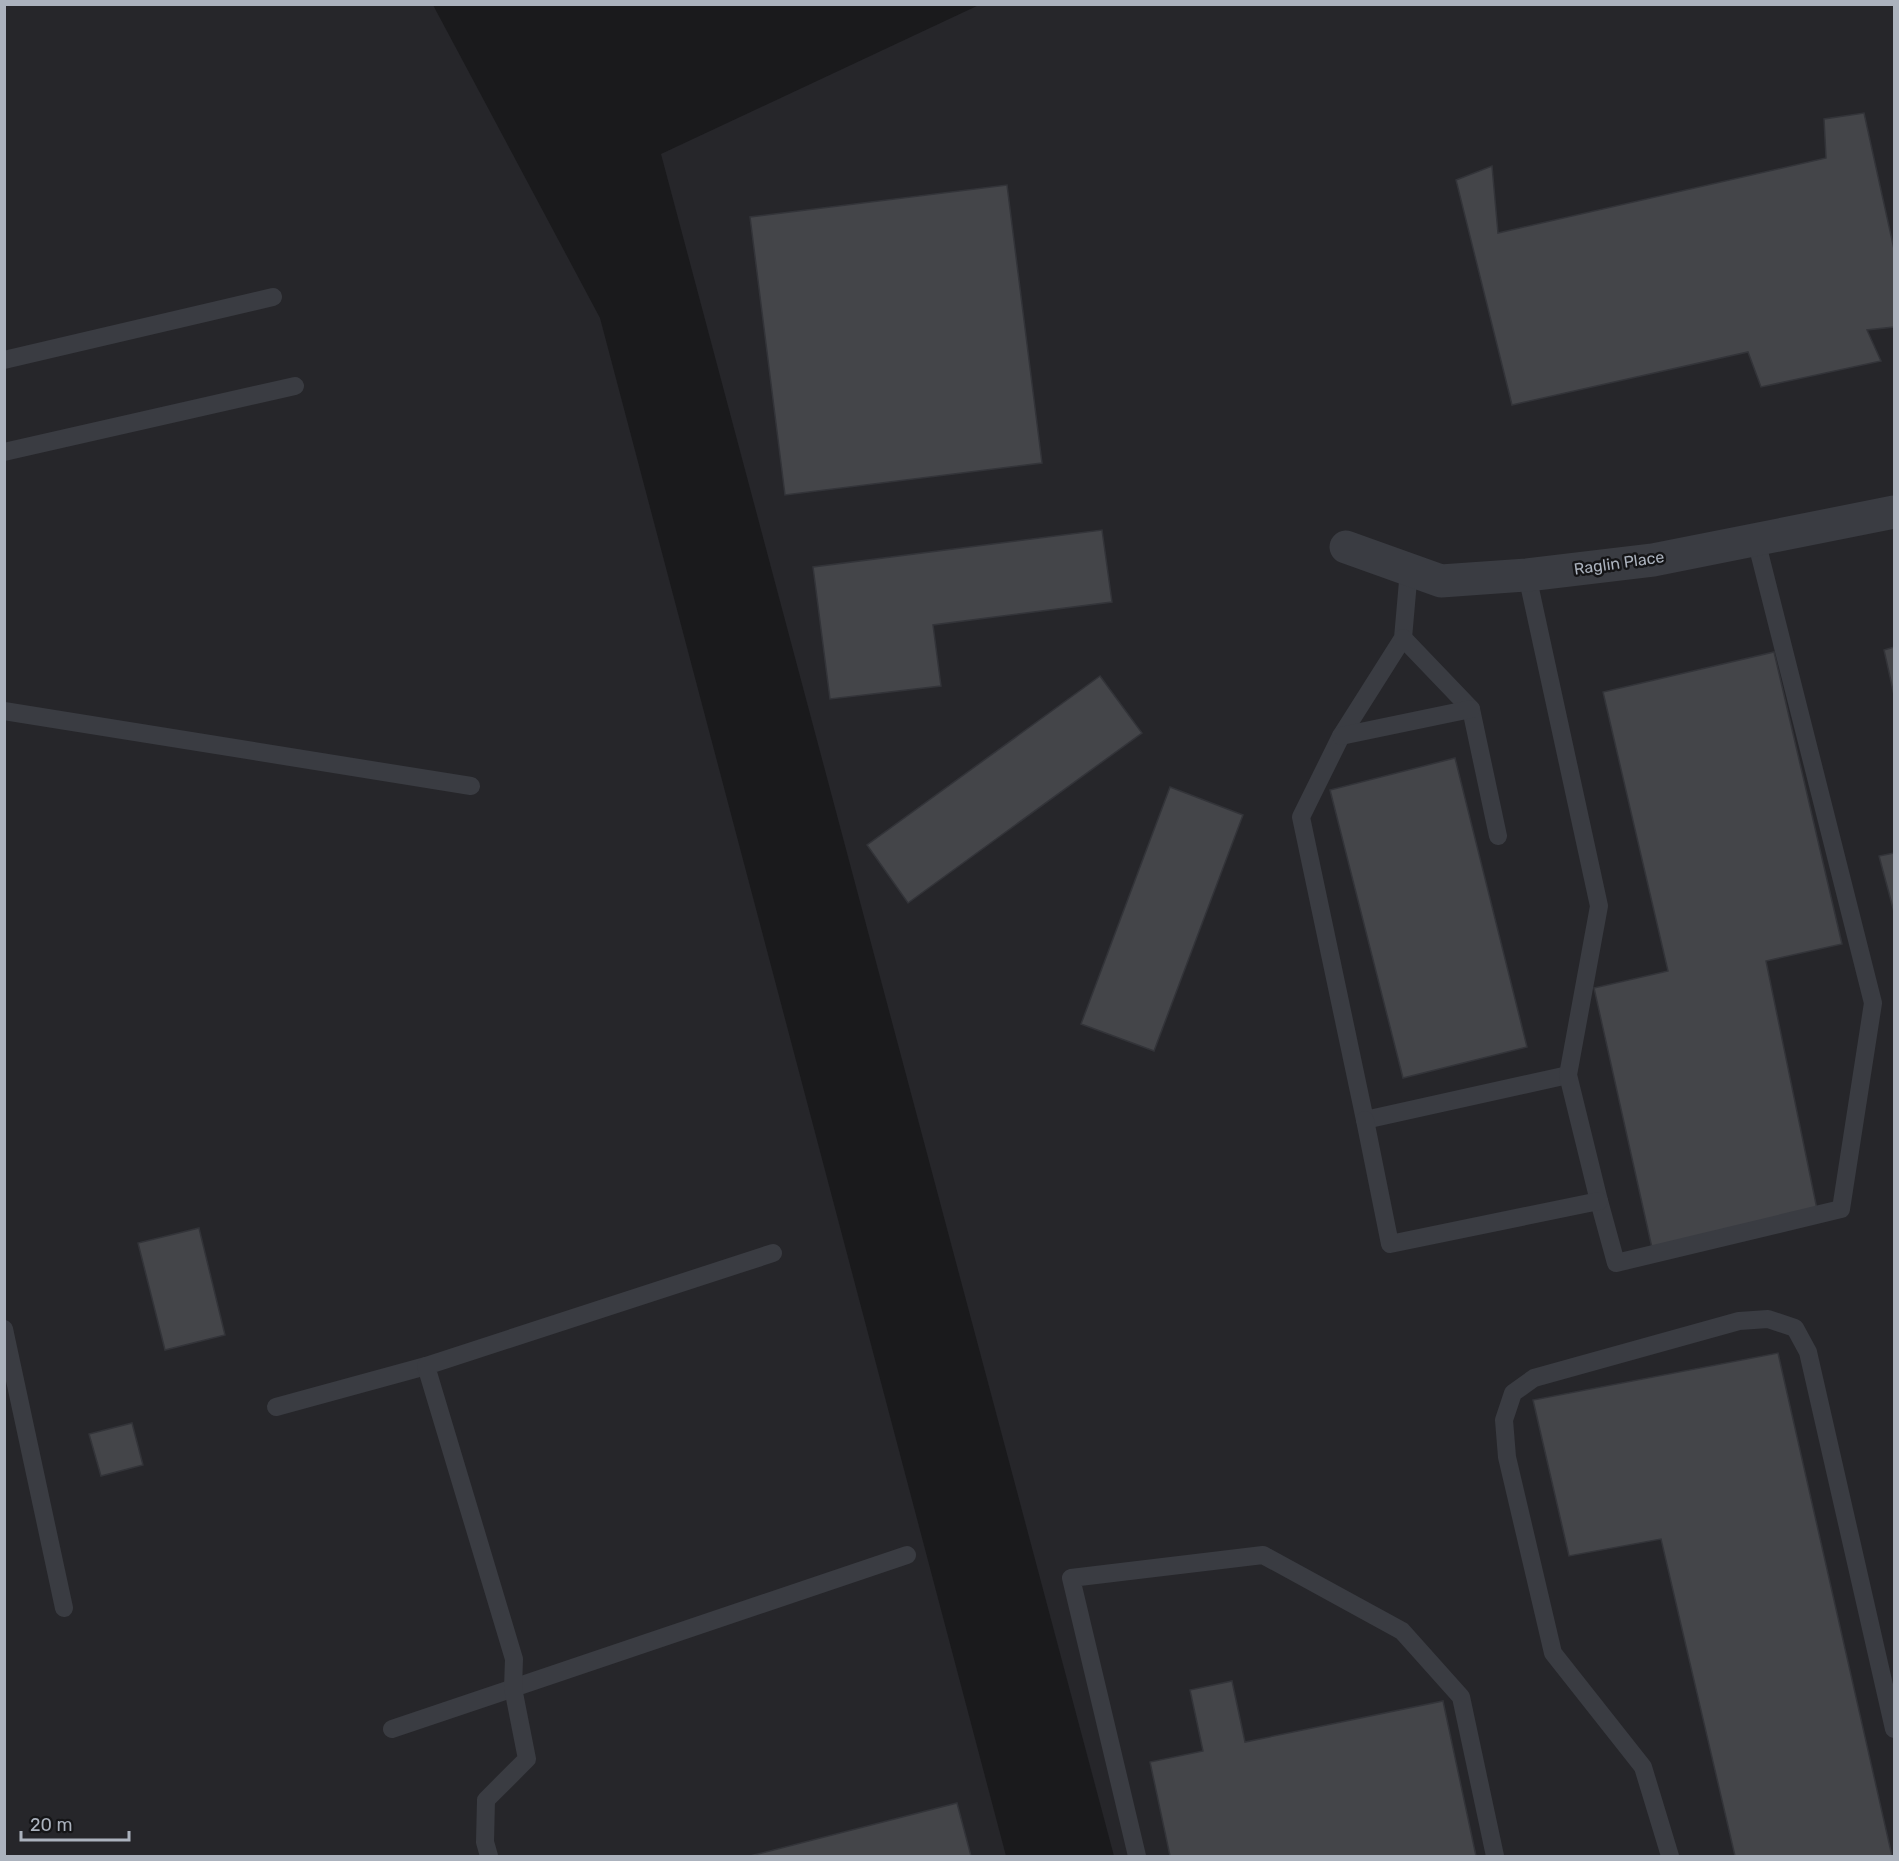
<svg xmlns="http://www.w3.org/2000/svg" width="1899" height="1861" font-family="Rubik,sans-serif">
  <rect width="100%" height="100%" fill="#1a1a1c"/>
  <g fill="#26262a">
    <path d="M5 5H433L600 318 1006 1856H5Z"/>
    <path d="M979 5H1894V1856H1114L661 154Z"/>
  </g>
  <g fill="#444549" stroke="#333439" stroke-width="1.5">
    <path d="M1864 113 1894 249V327L1867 330 1881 361 1761 387 1748 352 1512 405 1456 180 1492 166 1498 233 1826 158 1824 119Z"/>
    <path d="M1007 185 1042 463 785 495 750 217Z"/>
    <path d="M1102 530 1112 602 933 625 941 686 830 699 813 567Z"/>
    <path d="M1894 647V695L1884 650Z"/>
    <path d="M1774 652 1842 944 1766 961 1817 1209 1652 1248 1594 988 1668 971 1603 692Z"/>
    <path d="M1100 676 1142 733 908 903 867 845Z"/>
    <path d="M1455 758 1527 1047 1403 1078 1330 790Z"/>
    <path d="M1170 787 1243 815 1154 1051 1081 1024Z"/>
    <path d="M1894 853V912L1879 856Z"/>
    <path d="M199 1228 225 1335 165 1350 138 1243Z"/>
    <path d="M1778 1353 1892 1856H1735L1661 1539 1569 1556 1533 1400Z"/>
    <path d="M132 1423 143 1465 101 1476 89 1434Z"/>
    <path d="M1232 1681 1245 1742 1443 1701 1476 1856H1170L1150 1762 1203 1751 1190 1690Z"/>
    <path d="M957 1803 971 1856H750Z"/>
  </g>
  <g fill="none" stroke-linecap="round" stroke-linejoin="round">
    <g stroke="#3a3c42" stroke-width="18">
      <path d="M4 360 273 297"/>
      <path d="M4 452 295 386"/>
      <path d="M1409 570 1403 638 1341 736 1301 817 1365 1120 1568 1075"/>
      <path d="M1527 575 1599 906 1568 1075 1599 1201 1616 1263 1841 1209 1873 1003 1756 540"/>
      <path d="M1403 638 1471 709 1498 836"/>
      <path d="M4 711 471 786"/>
      <path d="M1341 736 1471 709"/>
      <path d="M1365 1120 1390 1244 1599 1201"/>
      <path d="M4 1329 64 1608"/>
      <path d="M276 1407 426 1366"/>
      <path d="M392 1729 907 1555"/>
      <path d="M489 1856 485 1842 486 1800 527 1759 513 1688 514 1659 426 1366 773 1253"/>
      <path d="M1137 1856 1071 1578 1263 1555 1402 1631 1461 1697 1495 1856"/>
      <path d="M1670 1856 1643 1767 1553 1653 1507 1457 1504 1420 1513 1393 1534 1378 1739 1321 1768 1319 1795 1328 1808 1352 1894 1729"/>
    </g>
    <path stroke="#3a3c42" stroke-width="33" d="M1346 547 1441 581 1527 575 1653 560 1894 512"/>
  </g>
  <g text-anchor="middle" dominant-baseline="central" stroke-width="5" stroke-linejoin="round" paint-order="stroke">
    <g font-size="16" fill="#abb2bd" stroke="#151517">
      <text transform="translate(1619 563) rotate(-8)">Raglin Place</text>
    </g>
  </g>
  <rect width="1899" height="1861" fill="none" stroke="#abb2bd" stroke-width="12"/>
  <path d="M21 1831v9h108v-9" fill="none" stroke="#abb2bd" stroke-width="3"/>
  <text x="30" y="1831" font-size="18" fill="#abb2bd" stroke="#151517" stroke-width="4.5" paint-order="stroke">20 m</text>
</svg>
